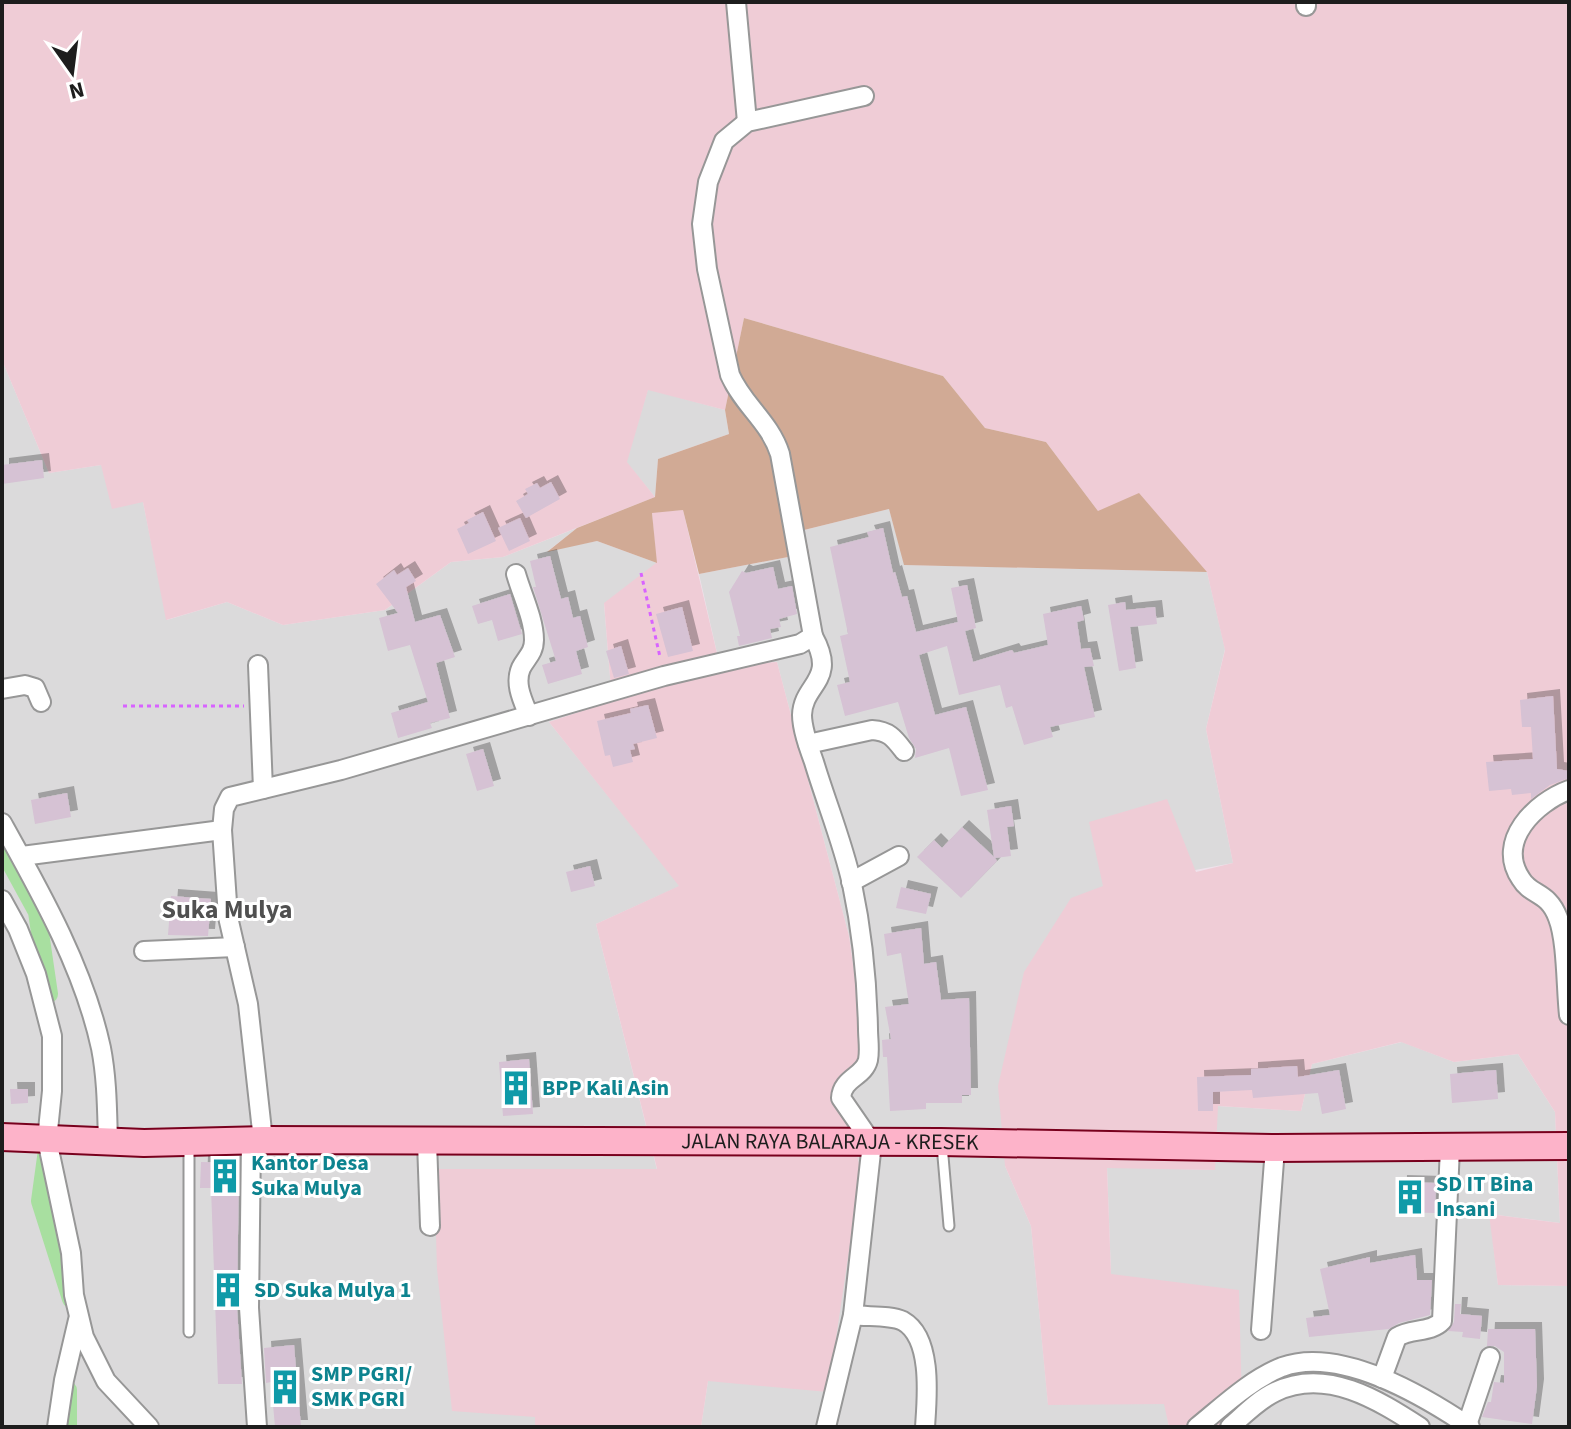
<svg xmlns="http://www.w3.org/2000/svg" width="1571" height="1429" font-family="'Source Sans 3',sans-serif">
  <defs>
    <filter id="shadow"><feDropShadow dx="7" dy="-7" stdDeviation="0" flood-color="#0004"/></filter>
  </defs>
  <rect width="100%" height="100%" fill="#efe2eb"/>
  <g fill="#dbdadb">
    <path d="M2 360 49 473 101 465 143 502 167 620 227 602 283 625 385 610 451 562 503 557 577 528 549 550 597 541 657 563 604 604 612 701 549 722 680 886 596 924 657 1170 435 1169 535 1417V1427H2Z"/>
    <path d="M648 389 725 410 729 434 658 459 655 497 626 462Z"/>
    <path d="M889 509 905 565 1207 572 1225 649 1206 729 1233 863 1103 887 1005 1166 1031 1226 1048 1404H1165L1169 1427H701L708 1381 836 1086 866 1058 849 936 777 662 720 666 699 574 809 553 804 530Z"/>
    <path d="M1402 1042 1454 1062 1518 1054 1555 1112 1560 1223 1490 1214 1498 1285 1569 1286V1427H1221L1111 1274 1107 1167 1214 1170 1217 1106 1301 1111 1312 1064Z"/>
  </g>
  <g fill="#efccd6">
    <path d="M2 2H1569V1286L1498 1285 1489 1214 1560 1223 1555 1112 1518 1054 1454 1062 1401 1042 1312 1064 1301 1111 1218 1106 1215 1170 1107 1168 1111 1274 1239 1290 1242 1407 1221 1427H1169L1164 1404 1048 1405 1031 1226 1005 1166 998 1086 1024 972 1071 898 1103 886 1089 822 1167 799 1196 872 1233 863 1206 729 1225 650 1207 572 1098 511 1046 442 985 428 943 376 744 318 725 410 648 390 627 462 655 497 503 557 451 562 385 610 283 625 227 602 166 620 143 502 112 509 101 465 49 473 2 360Z"/>
    <path d="M683 510 720 666 777 662 849 936 866 1058 836 1086 861 1170 828 1392 708 1381 701 1427H535V1417L452 1411 437 1269 434 1169H657L596 924 679 886 549 722 612 701 604 603 656 563 652 512Z"/>
  </g>
  <path fill="#d1aa95" d="M744 318 943 376 985 428 1046 442 1098 511 1139 493 1207 572 904 565 889 509 804 530 809 553 699 574 683 510 652 513 657 563 597 541 547 552 577 528 655 497 658 459 729 434 725 410Z"/>
  <g fill="none" stroke-linecap="round" stroke-linejoin="round">
    <g stroke="#a8dfa0" stroke-width="18">
      <path d="M2 848 37 912 49 994"/>
      <path d="M47 1150 40 1201 71 1299"/>
      <path d="M1252 1385 1331 1369 1340 1372"/>
      <path d="M68 1390V1427"/>
    </g>
  </g>
  <g fill="#d6c2d4" filter="url(#shadow)">
    <path d="M42 460 44 478 2 484V465Z"/>
    <path d="M551 482 560 499 526 518 516 501 528 494 525 489 537 483 540 488Z"/>
    <path d="M483 512 496 541 468 554 457 529 469 523 467 520Z"/>
    <path d="M520 518 530 541 509 551 498 528Z"/>
    <path d="M883 528 893 573 895 572 902 597 907 596 916 632 958 622 951 588 967 585 976 628 965 631 973 662 1012 650 1014 653 1048 645 1043 614 1081 606 1084 620 1077 622 1081 649 1090 648 1094 666 1084 667 1095 717 1050 727 1053 737 1024 745 1012 706 1006 708 1000 685 959 695 947 646 919 655 935 715 966 707 988 790 961 796 949 748 915 758 916 749 909 738 898 702 845 716 837 685 850 682 840 636 848 634 830 547 869 537 867 532Z"/>
    <path d="M550 556 561 599 568 597 573 618 580 616 588 647 576 651 582 674 548 684 542 665 556 661 533 587H536L530 561Z"/>
    <path d="M773 567 778 589 792 586 797 614 779 619 781 627 770 629 772 638 739 646 737 636H740L729 592 742 571 746 573Z"/>
    <path d="M408 568 416 581 406 587 415 622 440 615 455 657 436 663 450 718 430 723 432 728 398 738 391 713 428 702 410 645 388 651 379 618 398 613 376 584 394 570 397 575Z"/>
    <path d="M510 594 522 634 498 641 492 620 478 624 472 606Z"/>
    <path d="M1125 602 1126 610 1155 607 1157 624 1130 627 1136 668 1119 671 1108 605Z"/>
    <path d="M682 607 693 651 668 657 656 614Z"/>
    <path d="M621 646 629 674 614 678 606 651Z"/>
    <path d="M1553 696 1557 769 1569 771V778L1550 785 1531 799V793L1512 795 1511 789 1489 791 1486 762 1533 759 1531 727H1522L1520 700Z"/>
    <path d="M648 705 657 738 633 744 635 749 630 750 633 762 613 767 610 755 605 756 597 721 631 713 630 709Z"/>
    <path d="M483 749 494 786 477 791 466 754Z"/>
    <path d="M67 793 71 817 35 824 31 800Z"/>
    <path d="M1011 806 1014 826 1007 827 1011 856 995 858 997 861 961 898 917 857 934 840 942 848 962 827 994 857 987 810Z"/>
    <path d="M590 866 595 886 571 892 566 872Z"/>
    <path d="M901 887 931 894 926 914 896 908Z"/>
    <path d="M171 896 211 899 208 936 168 935Z"/>
    <path d="M921 928 924 964 936 962 941 1000 969 998 971 1095H962V1103H926V1109L890 1111 887 1057H883L882 1040 891 1039 885 1007 909 1004 901 953 887 956 884 934Z"/>
    <path d="M529 1059 533 1114 503 1116 499 1062Z"/>
    <path d="M1297 1066 1298 1077 1339 1070 1346 1109 1322 1114 1318 1093 1253 1098 1252 1090 1213 1092V1111H1198L1197 1077 1251 1075V1069Z"/>
    <path d="M1496 1070 1498 1099 1452 1103 1450 1074Z"/>
    <path d="M10 1089H28V1103L11 1104Z"/>
    <path d="M201 1162 239 1163 237 1308 242 1384H218L211 1188H200Z"/>
    <path d="M1400 1182 1436 1183 1435 1213 1399 1212Z"/>
    <path d="M1415 1255 1417 1280H1432L1430 1315 1399 1323 1389 1329 1309 1337 1306 1318 1330 1315 1320 1269 1370 1257V1263Z"/>
    <path d="M1455 1304H1461L1460 1314 1482 1316 1480 1339 1462 1337 1463 1332 1448 1331 1454 1322Z"/>
    <path d="M1488 1329H1535L1537 1386 1532 1424 1482 1417 1488 1402H1491L1494 1382 1504 1383V1352L1495 1346H1487Z"/>
    <path d="M294 1345 301 1427H275L271 1382 266 1383 264 1348Z"/>
  </g>
  <g fill="none" stroke-linecap="round" stroke-linejoin="round">
    <g stroke="#979797" stroke-width="13">
      <g id="lane">
        <path d="M942 1145 949 1226"/>
        <path d="M189 1332V1144"/>
      </g>
    </g>
    <g stroke="#979797" stroke-width="22">
      <g id="street">
        <path d="M736 2 747 122"/>
        <path d="M1306 2V6"/>
        <path d="M516 574C522 595 534 619 534 640 534 653 526 658 521 668 514 684 523 701 529 716"/>
        <path d="M258 665 263 789"/>
        <path d="M2 689 25 685 35 688 41 702"/>
        <path d="M808 744 872 730C889 731 894 738 904 751"/>
        <path d="M1569 790C1536 802 1495 841 1521 879 1531 896 1548 891 1558 918 1567 941 1566 988 1569 1015"/>
        <path d="M2 823C41 893 84 969 101 1048 107 1079 107 1110 108 1141"/>
        <path d="M22 856 222 830"/>
        <path d="M851 882 899 856"/>
        <path d="M2 900 18 929 36 974 52 1036V1091L47 1140 71 1253 74 1295 84 1337 106 1381 149 1427"/>
        <path d="M144 951 235 947"/>
        <path d="M263 1140 248 1004 228 917 222 830 224 809 230 797 341 770 664 676 800 644 813 636"/>
        <path d="M251 1141 249 1308 257 1427"/>
        <path d="M427 1142 430 1226"/>
        <path d="M853 1315C868 1317 890 1315 903 1321 933 1338 927 1398 925 1427"/>
        <path d="M1261 1330 1275 1148"/>
        <path d="M1382 1378 1397 1337C1411 1328 1431 1333 1442 1321L1450 1148"/>
        <path d="M1467 1425 1490 1357"/>
        <path d="M57 1427 64 1380 78 1320"/>
        <path d="M826 1427 853 1315 872 1143 841 1098C842 1078 864 1077 868 1060 870 1050 868 1039 868 1029 867 981 862 931 852 884 843 843 826 802 814 762 809 748 802 729 802 715 803 683 838 681 813 636L780 454C770 422 743 405 730 375L707 269 702 224 708 182 724 141 747 122 864 96"/>
        <path d="M1197 1427C1223 1406 1250 1380 1282 1367 1340 1346 1424 1396 1470 1427"/>
        <path d="M1230 1427C1244 1415 1258 1400 1275 1392 1326 1367 1378 1400 1420 1427"/>
      </g>
    </g>
    <g stroke="#78001d" stroke-width="30">
      <g id="secondary">
        <path id="s1" d="M2 1137 144 1143 263 1140 941 1142 1275 1148 1569 1146"/>
      </g>
    </g>
    <g stroke="#d863ff" stroke-width="3" stroke-dasharray="4 4" stroke-linecap="butt">
      <path d="M641 573 660 657"/>
      <path d="M123 706H244"/>
    </g>
    <use href="#lane" stroke="#fff" stroke-width="9"/>
    <use href="#street" stroke="#fff" stroke-width="18"/>
    <use href="#secondary" stroke="#fdb3c9" stroke-width="26"/>
  </g>
  <defs>
    <g id="building-bare" transform="scale(2.76)"><path d="M-4-6H4V6H1V3H-1V6H-4ZM-2.5-4.3h1.7v1.8h-1.7ZM.8-4.3h1.7v1.8H.8ZM-2.5-1h1.7V.8h-1.7ZM.8-1h1.7V.8H.8Z" fill="#0f9aa8" stroke="#fff" stroke-width="2.5" paint-order="stroke"/></g>
  </defs>
  <g fill-rule="evenodd">
    <use href="#building-bare" x="516" y="1088"/>
    <use href="#building-bare" x="225" y="1176"/>
    <use href="#building-bare" x="1410" y="1197"/>
    <use href="#building-bare" x="228" y="1290"/>
    <use href="#building-bare" x="285" y="1387"/>
  </g>
  <g text-anchor="middle" dominant-baseline="central" stroke-width="6" stroke-linejoin="round" paint-order="stroke">
    <g font-size="22" font-weight="bold" fill="#0d838f" stroke="#fff" text-anchor="start">
      <text x="542" y="1088">BPP Kali Asin</text>
      <text x="251" y="1163">Kantor Desa<tspan x="251" dy="25">Suka Mulya</tspan></text>
      <text x="1436" y="1184">SD IT Bina<tspan x="1436" dy="25">Insani</tspan></text>
      <text x="254" y="1290">SD Suka Mulya 1</text>
      <text x="311" y="1374">SMP PGRI/<tspan x="311" dy="25">SMK PGRI</tspan></text>
    </g>
    <g font-size="22" fill="#1d1d1d" stroke="#fff">
      <text stroke="none"><textPath href="#s1" startOffset="828">JALAN RAYA BALARAJA - KRESEK</textPath></text>
    </g>
    <g font-size="26" font-weight="bold" fill="#505050" stroke="#fff">
      <text x="227" y="909">Suka Mulya</text>
    </g>
  </g>
  <rect width="1571" height="1429" fill="none" stroke="#1d1d1d" stroke-width="8"/>
  <g transform="translate(72 72) rotate(166)" stroke="#ffffff" stroke-width="6" paint-order="stroke">
  <path d="M0-6L14 30L0 20L-14 30Z" fill="#1d1d1d"/>
  <text y="-12" font-size="22" font-weight="bold" text-anchor="middle" fill="#1d1d1d">N</text>
  </g>
</svg>
